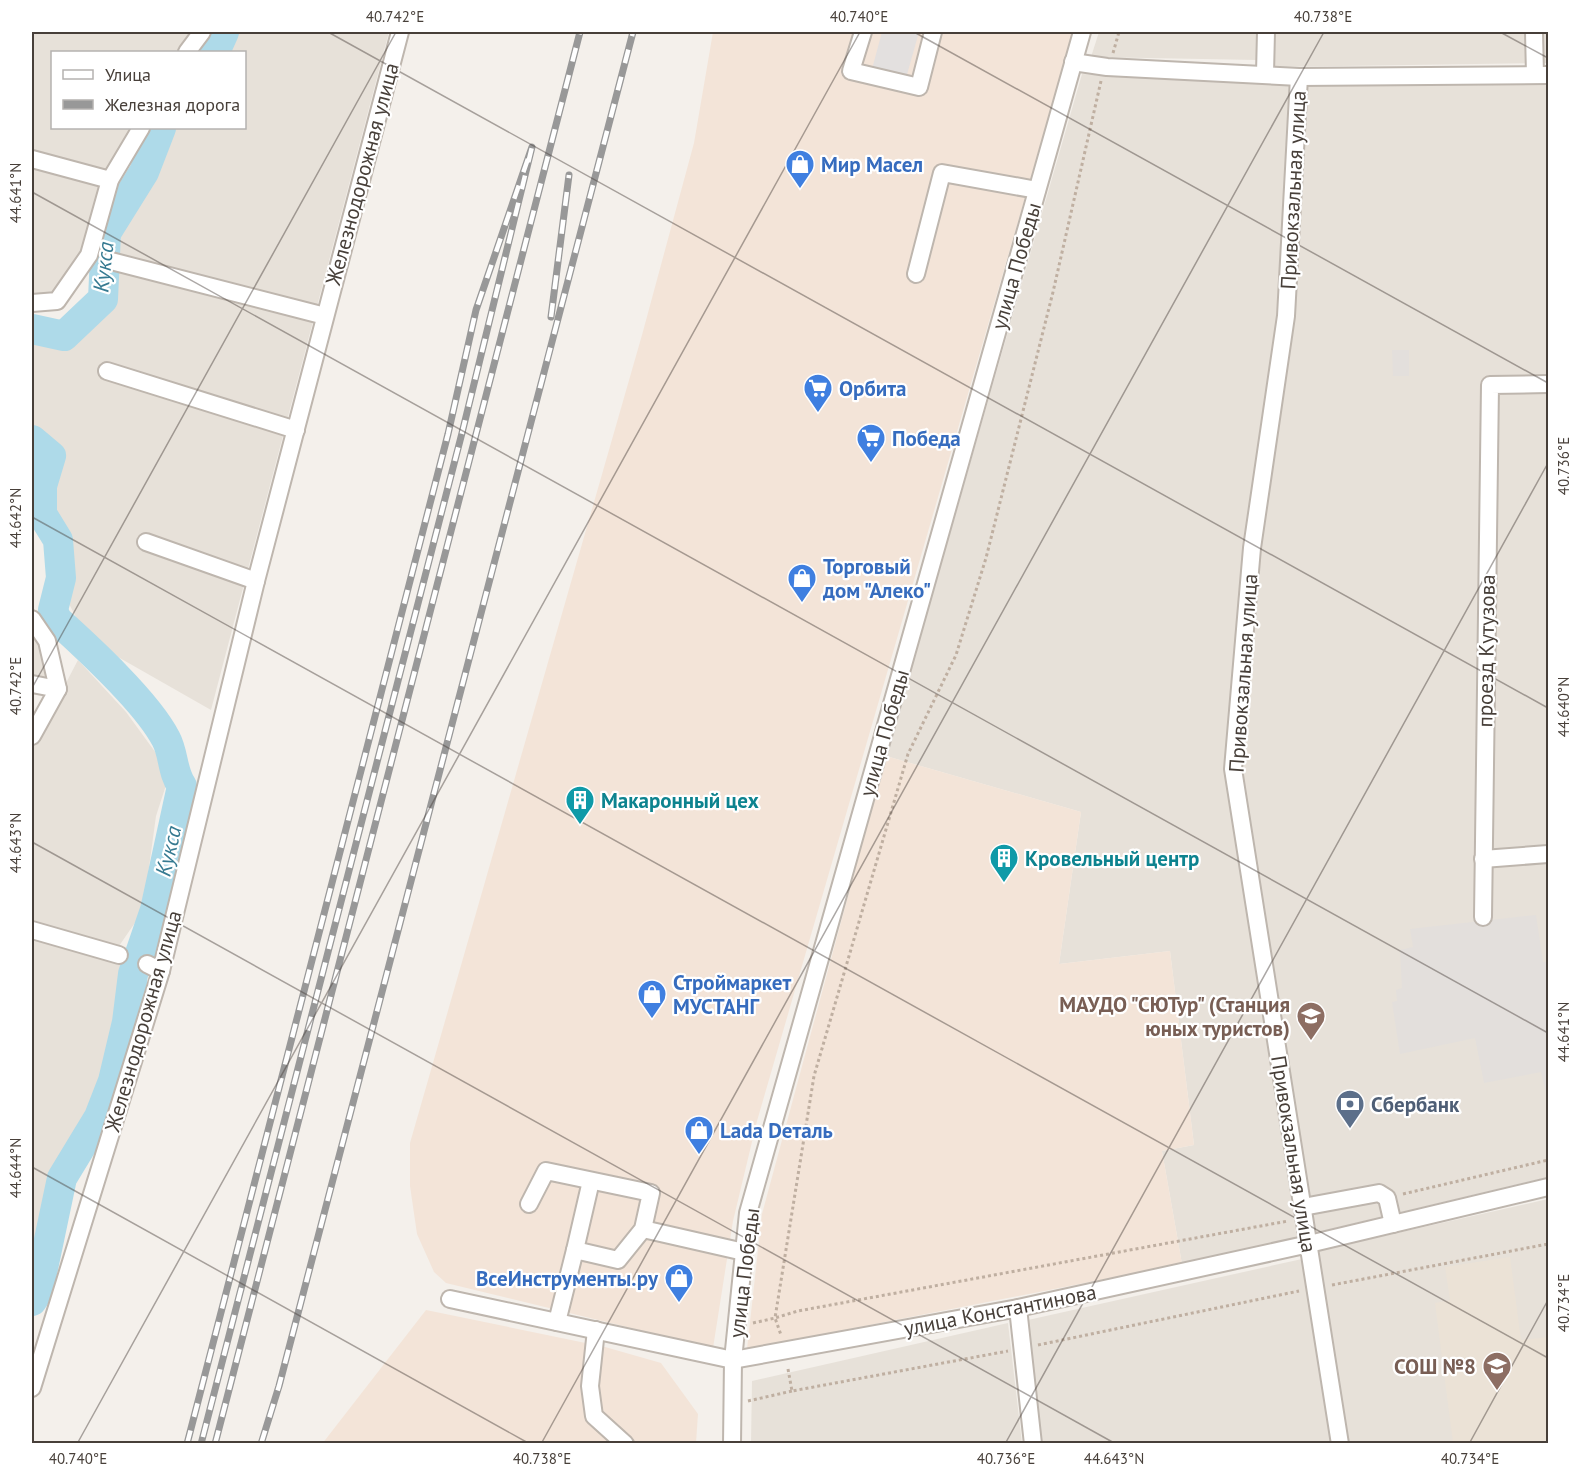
<svg xmlns="http://www.w3.org/2000/svg" width="1580" height="1475" font-family="'PT Sans',sans-serif">
  <rect width="100%" height="100%" fill="#f4f0eb"/>
  <g fill="#e7e1d9">
    <path d="M32 32H192L178 52H52V128H133L107 173 32 153Z"/>
    <path d="M232 32H389L211 710 118 657 78 621 68 602 71 575 65 537 51 508V484L58 458 53 447 32 431V338L64 344 108 306 114 235 156 167 169 128H244V52H223Z"/>
    <path d="M1099 32H1259L1258 60 1091 57Z"/>
    <path d="M1274 32H1548V63L1273 67Z"/>
    <path d="M1082 74 1289 84 1276 326 1244 551 1226 771 1297 1239 1182 1264 1162 1151 1194 1145 1170 951 1059 964 1081 812 886 756Z"/>
    <path d="M1548 81V1177L1314 1233 1240 768 1258 547 1306 83Z"/>
    <path d="M32 167 100 185 85 248 55 297 32 299Z"/>
    <path d="M32 628 44 645 48 681 32 677Z"/>
    <path d="M78 660 126 712 161 760 168 779 156 816 143 911 119 946 32 923V748Z"/>
    <path d="M32 937 122 963 107 1064 97 1103 57 1176 43 1222 32 1284Z"/>
    <path d="M1548 1199V1443H1348L1317 1251Z"/>
    <path d="M1302 1259 1334 1443H1041L1028 1320Z"/>
    <path d="M1008 1323 1022 1443H751L752 1381Z"/>
  </g>
  <g fill="#f3e4d8">
    <path d="M713 32H1073L757 1121 733 1221 713 1348 446 1283 434 1272 417 1234 410 1186V1143L642 335 694 143Z"/>
    <path d="M886 756 1081 812 1059 964 1170 951 1194 1145 1162 1151 1182 1264 747 1349 762 1214Z"/>
    <path d="M426 1310 605 1347 661 1363 698 1414 696 1443 322 1444Z"/>
  </g>
  <g fill="#e3dfdc">
    <path d="M1392 350H1409V376H1393Z"/>
    <path d="M1536 915 1543 962H1548V1101L1541 1072 1484 1083 1475 1038 1400 1054 1392 1002 1397 1001 1396 990 1402 988 1400 950 1413 947 1410 929Z"/>
  </g>
  <path fill="#ebe2d6" d="M1510 1257 1521 1340 1548 1337V1441L1525 1444 1453 1443 1435 1303 1450 1300 1445 1267Z"/>
  <path fill="#e3e0df" d="M882 32H919L906 78 872 69Z"/>
  <g fill="none" stroke-linecap="round" stroke-linejoin="round">
    <g stroke="#aedae9" stroke-width="30">
      <path d="M215 52 224 32"/>
      <path d="M32 329 64 336 103 299 106 233 144 172 161 128"/>
      <path d="M32 440 51 456 42 486V514L58 540 61 578 53 610 57 620C88 648 147 702 166 739 174 754 172 772 182 786L155 910 133 974 127 1022 113 1081 99 1117 62 1178 38 1292 32 1301"/>
    </g>
    <g stroke="#beb6ae" stroke-width="20">
      <g id="minor">
        <path d="M863 32 851 71 919 87 933 32"/>
        <path d="M1534 32 1535 75"/>
        <path d="M187 52 202 32"/>
        <path d="M1073 62 1107 67 1299 77 1548 75"/>
        <path d="M1265 73 1266 32"/>
        <path d="M1299 77 1286 316 1252 548 1233 769 1340 1444"/>
        <path d="M32 159 110 180"/>
        <path d="M111 261 325 316"/>
        <path d="M916 274 942 173 1037 190"/>
        <path d="M32 303 57 301 89 255 110 180 141 128"/>
        <path d="M107 371 296 430"/>
        <path d="M146 542 256 581"/>
        <path d="M32 619 47 641 58 689 32 736"/>
        <path d="M32 684 58 689"/>
        <path d="M1483 859 1548 854"/>
        <path d="M1483 917 1490 385 1548 384"/>
        <path d="M32 930 119 955"/>
        <path d="M147 964 161 971"/>
        <path d="M529 1204 546 1171 651 1193 643 1229 618 1260 575 1250 557 1322"/>
        <path d="M1303 1207 1379 1193 1387 1198 1393 1224"/>
        <path d="M643 1229 744 1252"/>
        <path d="M575 1250 591 1181"/>
        <path d="M450 1299 733 1360 1018 1308 1309 1244 1548 1187"/>
        <path d="M1018 1308 1033 1444"/>
        <path d="M596 1330 590 1386 594 1416 625 1444"/>
        <path d="M32 1388 161 971 256 581 400 32"/>
        <path d="M732 1444 733 1360 748 1213 1082 32"/>
      </g>
    </g>
    <g stroke="#bfafa1" stroke-width="3" stroke-dasharray="3 3" stroke-linecap="butt">
      <path d="M1113 53 1119 32"/>
      <path d="M1101 81 1053 292 986 558 956 655 908 754 814 1076 775 1318 798 1311 1288 1221"/>
      <path d="M1403 1194 1548 1160"/>
      <path d="M1332 1285 1548 1244"/>
      <path d="M753 1323 775 1318 781 1335"/>
      <path d="M1038 1345 1299 1291"/>
      <path d="M788 1369 792 1391 1008 1351"/>
      <path d="M748 1401 792 1391"/>
    </g>
    <use href="#minor" stroke="#fff" stroke-width="16"/>
    <g stroke="#989898" stroke-width="7">
      <g id="rail">
        <path d="M551 317 569 175"/>
        <path d="M187 1444 448 434 476 310 532 147 462 433 201 1444"/>
        <path d="M215 1444 580 32"/>
        <path d="M261 1444 279 1386 633 32"/>
      </g>
    </g>
    <use href="#rail" stroke="#fff" stroke-width="4.5" stroke-dasharray="14" stroke-linecap="butt"/>
  </g>
  <path fill="none" stroke="#473f39" stroke-width="1.5" stroke-opacity="0.45" d="M328 32 1548 708M914 32 1548 383M1500 32 1548 58M32 192 1548 1033M32 517 1548 1358M32 688 396 32M32 842 1116 1444M32 1167 530 1444M77 1444 860 32M541 1444 1324 32M1005 1444 1548 463M1469 1444 1548 1300"/>
  <defs>
    <g id="shop-pin" transform="scale(1.5)"><path d="M0 17L-7.5 6A9.5 9.5 0 1 1 7.5 6Z" fill="#3f7fe0" stroke="#fff"/><path d="M-5-2.5h2.3a2.7 3.5 0 0 1 5.4 0H5L5.5 6h-11ZM-1.5-2.5h3a1.5 2.3 0 0 0-3 0Z" fill="#fff"/></g>
    <g id="supermarket-pin" transform="scale(1.5)"><path d="M0 17L-7.5 6A9.5 9.5 0 1 1 7.5 6Z" fill="#3f7fe0" stroke="#fff"/><path d="M-6-5.5h2.5l.6 2H6L4.5 2H-2.5L-4.4-4H-6ZM-1.5 3.2a1.3 1.3 0 1 0 .1 0ZM3 3.2a1.3 1.3 0 1 0 .1 0Z" fill="#fff"/></g>
    <g id="building-pin" transform="scale(1.5)"><path d="M0 17L-7.5 6A9.5 9.5 0 1 1 7.5 6Z" fill="#0f9aa8" stroke="#fff"/><path d="M-4-6H4V6H1V3H-1V6H-4ZM-2.5-4.3h1.7v1.8h-1.7ZM.8-4.3h1.7v1.8H.8ZM-2.5-1h1.7V.8h-1.7ZM.8-1h1.7V.8H.8Z" fill="#fff"/></g>
    <g id="school-pin" transform="scale(1.5)"><path d="M0 17L-7.5 6A9.5 9.5 0 1 1 7.5 6Z" fill="#8d6e63" stroke="#fff"/><path d="M0-5L7-2L0 1L-7-2ZM-4 1L0 2.5L4 1V4Q0 6-4 4Z" fill="#fff"/></g>
    <g id="bank-pin" transform="scale(1.5)"><path d="M0 17L-7.5 6A9.5 9.5 0 1 1 7.5 6Z" fill="#5c6f8a" stroke="#fff"/><path d="M-6-4H6V4H-6ZM0-2.3a2.3 2.3 0 1 0 0 4.6a2.3 2.3 0 1 0 0-4.6Z" fill="#fff"/></g>
  </defs>
  <g fill-rule="evenodd">
    <use href="#shop-pin" x="800" y="164"/>
    <use href="#supermarket-pin" x="818" y="388"/>
    <use href="#supermarket-pin" x="871" y="438"/>
    <use href="#shop-pin" x="802" y="578"/>
    <use href="#building-pin" x="580" y="800"/>
    <use href="#building-pin" x="1004" y="858"/>
    <use href="#shop-pin" x="652" y="994"/>
    <use href="#school-pin" x="1311" y="1016"/>
    <use href="#bank-pin" x="1350" y="1104"/>
    <use href="#shop-pin" x="699" y="1130"/>
    <use href="#shop-pin" x="679" y="1278"/>
    <use href="#school-pin" x="1497" y="1366"/>
  </g>
  <g text-anchor="middle" dominant-baseline="central" stroke-width="4.5" stroke-linejoin="round" paint-order="stroke">
    <g font-size="21" font-weight="bold" fill="#366cbe" stroke="#fff" text-anchor="start">
      <text x="821" y="164">Мир Масел</text>
      <text x="839" y="388">Орбита</text>
      <text x="892" y="438">Победа</text>
      <text x="823" y="566">Торговый<tspan x="823" dy="24">дом "Алеко"</tspan></text>
      <text x="673" y="982">Строймаркет<tspan x="673" dy="24">МУСТАНГ</tspan></text>
      <text x="720" y="1130">Lada Dеталь</text>
      <text x="658" y="1278" text-anchor="end">ВсеИнструменты.ру</text>
    </g>
    <g font-size="21" fill="#473f39" stroke="#fff">
      <text transform="translate(362 174) rotate(-75)">Железнодорожная улица</text>
      <text transform="translate(1293 190) rotate(-87)">Привокзальная улица</text>
      <text transform="translate(1016 266) rotate(-74)">улица Победы</text>
      <text transform="translate(1486 651) rotate(-89)">проезд Кутузова</text>
      <text transform="translate(1243 673) rotate(-86)">Привокзальная улица</text>
      <text transform="translate(884 733) rotate(-74)">улица Победы</text>
      <text transform="translate(143 1021) rotate(-74)">Железнодорожная улица</text>
      <text transform="translate(1294 1154) rotate(81)">Привокзальная улица</text>
      <text transform="translate(744 1273) rotate(-83)">улица Победы</text>
      <text transform="translate(1000 1310) rotate(-11)">улица Константинова</text>
    </g>
    <g font-size="21" font-weight="bold" fill="#0d838f" stroke="#fff" text-anchor="start">
      <text x="601" y="800">Макаронный цех</text>
      <text x="1025" y="858">Кровельный центр</text>
    </g>
    <g font-size="21" font-weight="bold" fill="#785e54" stroke="#fff" text-anchor="end">
      <text x="1290" y="1004">МАУДО "СЮТур" (Станция<tspan x="1290" dy="24">юных туристов)</tspan></text>
      <text x="1476" y="1366">СОШ №8</text>
    </g>
    <g font-size="21" font-weight="bold" fill="#4e5e75" stroke="#fff" text-anchor="start">
      <text x="1371" y="1104">Сбербанк</text>
    </g>
    <g font-size="22" font-style="italic" fill="#367a91" stroke="#fff">
      <text transform="translate(103 267) rotate(-84)">Кукса</text>
      <text transform="translate(168 851) rotate(-77)">Кукса</text>
    </g>
  </g>
  <rect width="1580" height="1475" fill="none" stroke="#ffffff" stroke-width="66"/>
  <rect x="51" y="51" width="195" height="78" fill="#ffffff" stroke="#b5b2b0" stroke-width="1.5"/>
  <rect x="63" y="70" width="30" height="9" fill="#ffffff" stroke="#b5b2b0" stroke-width="1.5"/>
  <text x="105" y="81" font-size="18" fill="#473f39">Улица</text>
  <rect x="63" y="100" width="30" height="9" fill="#989898" stroke="#b5b2b0" stroke-width="1.5"/>
  <text x="105" y="111" font-size="18" fill="#473f39">Железная дорога</text>
  <rect x="33" y="33" width="1514" height="1409" fill="none" stroke="#473f39" stroke-width="2"/>
  <g font-size="15" text-anchor="middle" fill="#473f39">
    <text x="395" y="22">40.742°E</text>
    <text x="859" y="22">40.740°E</text>
    <text x="1323" y="22">40.738°E</text>
    <text transform="translate(16 193) rotate(-90)" y="5">44.641°N</text>
    <text transform="translate(1564 466) rotate(-90)" y="5">40.736°E</text>
    <text transform="translate(16 518) rotate(-90)" y="5">44.642°N</text>
    <text transform="translate(16 686) rotate(-90)" y="5">40.742°E</text>
    <text transform="translate(1564 707) rotate(-90)" y="5">44.640°N</text>
    <text transform="translate(16 843) rotate(-90)" y="5">44.643°N</text>
    <text transform="translate(1564 1032) rotate(-90)" y="5">44.641°N</text>
    <text transform="translate(16 1168) rotate(-90)" y="5">44.644°N</text>
    <text transform="translate(1564 1303) rotate(-90)" y="5">40.734°E</text>
    <text x="78" y="1464">40.740°E</text>
    <text x="542" y="1464">40.738°E</text>
    <text x="1006" y="1464">40.736°E</text>
    <text x="1114" y="1464">44.643°N</text>
    <text x="1470" y="1464">40.734°E</text>
  </g>
</svg>
